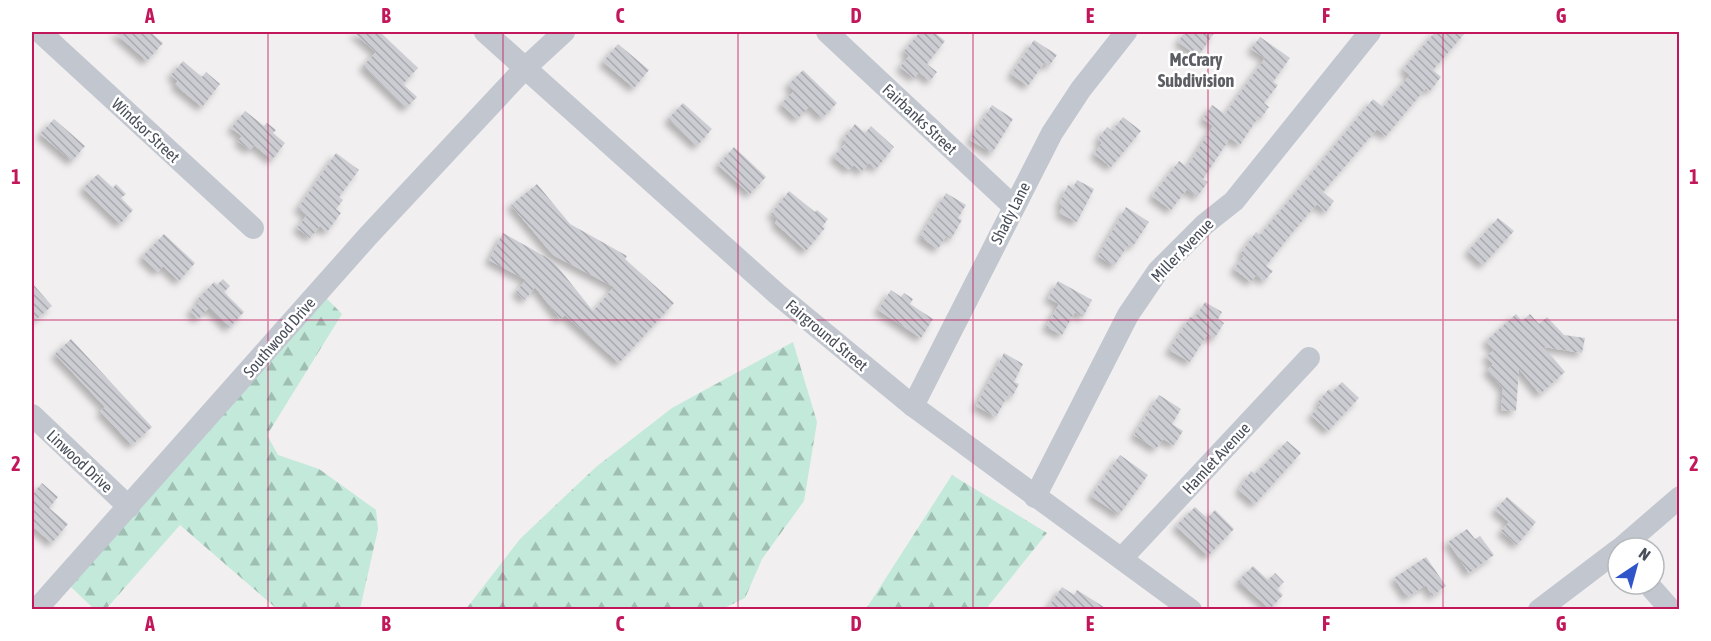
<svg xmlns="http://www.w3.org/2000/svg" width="1711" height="641" font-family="'Asap Condensed',sans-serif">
  <defs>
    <pattern id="forest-firs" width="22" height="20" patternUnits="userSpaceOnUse" patternTransform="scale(1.5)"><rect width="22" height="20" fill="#c2e9d9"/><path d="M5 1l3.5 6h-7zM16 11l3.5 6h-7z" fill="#a0bfb3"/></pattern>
    <pattern id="building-back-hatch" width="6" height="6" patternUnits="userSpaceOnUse" patternTransform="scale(1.5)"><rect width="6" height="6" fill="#cccdd3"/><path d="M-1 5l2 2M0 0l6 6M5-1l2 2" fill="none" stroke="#a8a9ae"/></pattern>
    <filter id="shadow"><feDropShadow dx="-4.5" dy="4.5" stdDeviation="3" flood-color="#0004"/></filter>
  </defs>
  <rect width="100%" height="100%" fill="#f1efef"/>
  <g fill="url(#forest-firs)">
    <path d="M325 297 342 314 267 435 278 455 319 469 376 510 378 529 360 609H277L180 525 106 609H94L70 586Z"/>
    <path d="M793 342 817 422 804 501 762 559 745 598 720 610 466 609 520 539 596 467 672 408Z"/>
    <path d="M952 475 1047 533 986 609H866Z"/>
  </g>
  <g fill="url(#building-back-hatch)" filter="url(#shadow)">
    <path d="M114 32H150L163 43 147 61Z"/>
    <path d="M353 32H380L418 68 403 84 417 97 406 108 363 66 376 52Z"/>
    <path d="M920 32H934L945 41 927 64 937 72 930 81 919 72 914 78 900 67 909 56 904 51Z"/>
    <path d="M1185 32H1215L1198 56 1178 42Z"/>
    <path d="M1435 32H1466L1433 70 1441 77 1430 91 1426 88 1386 136 1377 129 1323 192 1334 201 1326 212 1317 204 1292 233 1266 266 1273 271 1264 281 1256 275 1251 282 1234 269 1244 256 1241 253 1256 232 1260 235 1373 99 1383 107 1410 75 1403 69Z"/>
    <path d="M1260 37 1290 58 1273 82 1278 85 1264 103 1269 107 1261 118 1259 116 1240 145 1230 138 1203 179 1208 182 1197 197 1187 189 1171 210 1152 196 1179 161 1187 167 1213 126 1203 119 1212 105 1225 114 1265 58 1251 49Z"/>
    <path d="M1034 40 1057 55 1049 66 1044 63 1028 86 1011 74Z"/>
    <path d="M618 44 649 70 634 88 603 62Z"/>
    <path d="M183 61 202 77 206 72 220 84 202 107 175 85 178 81 171 75Z"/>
    <path d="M803 70 837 103 822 118 810 106 797 119 781 104 794 91 788 85Z"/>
    <path d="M683 103 712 129 697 146 668 119Z"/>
    <path d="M992 105 1013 119 992 153 970 140Z"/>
    <path d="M245 111 264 126 267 123 276 130 273 133 285 143 272 160 254 145 250 150 238 141 242 136 231 128Z"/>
    <path d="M1123 117 1141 131 1111 167 1094 154 1102 143 1098 139 1107 127 1112 131Z"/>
    <path d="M54 119 85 146 72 161 40 134Z"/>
    <path d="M855 124 865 133 871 126 894 147 876 169 869 163 861 172 854 165 849 170 833 157 847 142 843 139Z"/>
    <path d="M734 147 766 177 750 194 718 165Z"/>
    <path d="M336 153 359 170 339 197 343 200 336 209 341 213 327 232 320 226 310 238 297 228 307 215 298 208Z"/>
    <path d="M98 174 113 188 116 184 126 194 121 198 133 210 120 224 83 188Z"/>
    <path d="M1077 180 1094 189 1077 222 1059 213 1063 206 1059 204 1068 185 1073 188Z"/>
    <path d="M537 184 570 224 627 256 625 259 674 303 619 363 565 315 560 319 535 287 525 300 516 292 526 280 489 260 503 233 553 261 593 311 614 287 553 255 511 205Z"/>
    <path d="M789 191 815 212 817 210 828 219 822 227 825 228 806 251 775 223 778 219 771 214Z"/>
    <path d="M946 193 966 205 958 218 962 220 951 239 946 236 938 249 920 237Z"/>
    <path d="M1126 207 1149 222 1133 246 1129 244 1114 266 1098 256Z"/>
    <path d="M1498 218 1514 231 1483 265 1468 251Z"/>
    <path d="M164 234 195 263 179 281 163 266 158 272 142 257Z"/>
    <path d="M223 279 230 286 224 292 244 312 229 328 209 308 198 319 190 311 200 301 198 299 214 282 217 285Z"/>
    <path d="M1058 281 1092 300 1083 317 1075 312 1062 335 1046 327 1059 304 1048 298Z"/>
    <path d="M32 283 52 306 32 323Z"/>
    <path d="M891 290 901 297 904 293 913 299 910 304 933 319 921 338 878 310Z"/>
    <path d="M1205 302 1222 312 1218 319 1224 323 1214 339 1207 335 1190 362 1169 350 1190 317 1194 319Z"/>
    <path d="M1516 314 1522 321 1530 314 1539 324 1547 317 1564 335 1585 338 1582 353 1544 347 1565 372 1540 394 1519 369 1516 411 1501 410 1503 388 1487 370 1493 364 1486 357 1494 350 1486 341Z"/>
    <path d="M71 339 152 427 132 445 100 411 105 407 55 354Z"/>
    <path d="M1004 353 1023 364 1014 382 1019 384 1012 397 1008 395 996 417 976 406Z"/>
    <path d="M1342 382 1359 398 1328 431 1311 415 1321 405 1318 402 1329 389 1332 392Z"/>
    <path d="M1159 395 1181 409 1172 424 1183 431 1174 445 1163 439 1156 449 1134 435Z"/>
    <path d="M1287 441 1301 453 1255 504 1239 490 1251 471 1255 474Z"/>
    <path d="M1120 455 1148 475 1119 515 1091 496Z"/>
    <path d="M42 483 58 497 49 508 68 524 52 543 32 526V495Z"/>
    <path d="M1507 497 1536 522 1517 545 1501 531 1509 522 1495 510Z"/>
    <path d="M1195 507 1207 518 1215 510 1234 529 1208 556 1176 526Z"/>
    <path d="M1467 529 1475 539 1480 536 1494 555 1469 573 1448 542Z"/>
    <path d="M1426 557 1446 586 1432 596 1426 585 1407 597 1394 578Z"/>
    <path d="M1253 566 1268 580 1275 573 1284 582 1277 589 1283 595 1270 609 1238 581Z"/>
    <path d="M1062 587 1074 595 1077 590 1107 609H1047Z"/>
  </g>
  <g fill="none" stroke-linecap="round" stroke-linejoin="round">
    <g stroke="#c1c6cf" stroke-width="22">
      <path d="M40 32 253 228"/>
      <path d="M485 32 777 294 913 406 1191 610"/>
      <path d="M827 32 1013 206"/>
      <path d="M913 406 1052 133 1081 89 1126 32"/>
      <path d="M32 415 129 507"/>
      <path d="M1035 497 1128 315 1158 271 1205 224 1234 201 1370 32"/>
      <path d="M1621 548 1680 497"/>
      <path d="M1123 557 1309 358"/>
      <path d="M1648 584 1671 610"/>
      <path d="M36 610 368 236 525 68 564 32"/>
      <path d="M1539 610 1618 550"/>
    </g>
  </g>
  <path fill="none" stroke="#c2185b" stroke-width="1.5" stroke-opacity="0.55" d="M268 32V610M503 32V610M738 32V610M973 32V610M1208 32V610M1443 32V610M32 320H1680"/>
  <g text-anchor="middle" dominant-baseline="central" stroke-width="5" stroke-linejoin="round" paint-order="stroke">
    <g font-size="16" fill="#494f5a" stroke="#fff">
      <text transform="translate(920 119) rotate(43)">Fairbanks Street</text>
      <text transform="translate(146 130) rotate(43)">Windsor Street</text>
      <text transform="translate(1010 213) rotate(-63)">Shady Lane</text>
      <text transform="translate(1182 250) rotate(-46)">Miller Avenue</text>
      <text transform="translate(827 335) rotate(40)">Fairground Street</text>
      <text transform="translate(279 337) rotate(-49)">Southwood Drive</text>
      <text transform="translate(1216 458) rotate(-47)">Hamlet Avenue</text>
      <text transform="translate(80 461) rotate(43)">Linwood Drive</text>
    </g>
    <g font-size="18" font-weight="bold" fill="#5c5e63" stroke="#fff">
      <text x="1196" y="59">McCrary<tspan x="1196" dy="21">Subdivision</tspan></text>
    </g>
  </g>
  <rect width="1711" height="641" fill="none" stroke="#ffffff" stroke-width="66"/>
  <g transform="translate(1636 566) rotate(36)"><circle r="28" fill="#ffffff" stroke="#b6b9bd" stroke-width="1.5"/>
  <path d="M0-4.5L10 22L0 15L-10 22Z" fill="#3055ca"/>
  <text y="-9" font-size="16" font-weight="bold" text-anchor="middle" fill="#494f5a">N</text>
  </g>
  <rect x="33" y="33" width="1645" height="575" fill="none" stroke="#c2185b" stroke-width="2"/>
  <g font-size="20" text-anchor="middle" font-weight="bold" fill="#c2185b">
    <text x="150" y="23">A</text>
    <text x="386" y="23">B</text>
    <text x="620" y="23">C</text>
    <text x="856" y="23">D</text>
    <text x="1090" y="23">E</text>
    <text x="1326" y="23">F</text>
    <text x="1561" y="23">G</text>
    <text x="16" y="184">1</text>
    <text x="1694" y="184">1</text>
    <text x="16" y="471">2</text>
    <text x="1694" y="471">2</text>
    <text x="150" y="631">A</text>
    <text x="386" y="631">B</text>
    <text x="620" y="631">C</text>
    <text x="856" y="631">D</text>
    <text x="1090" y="631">E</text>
    <text x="1326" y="631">F</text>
    <text x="1561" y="631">G</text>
  </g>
</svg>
